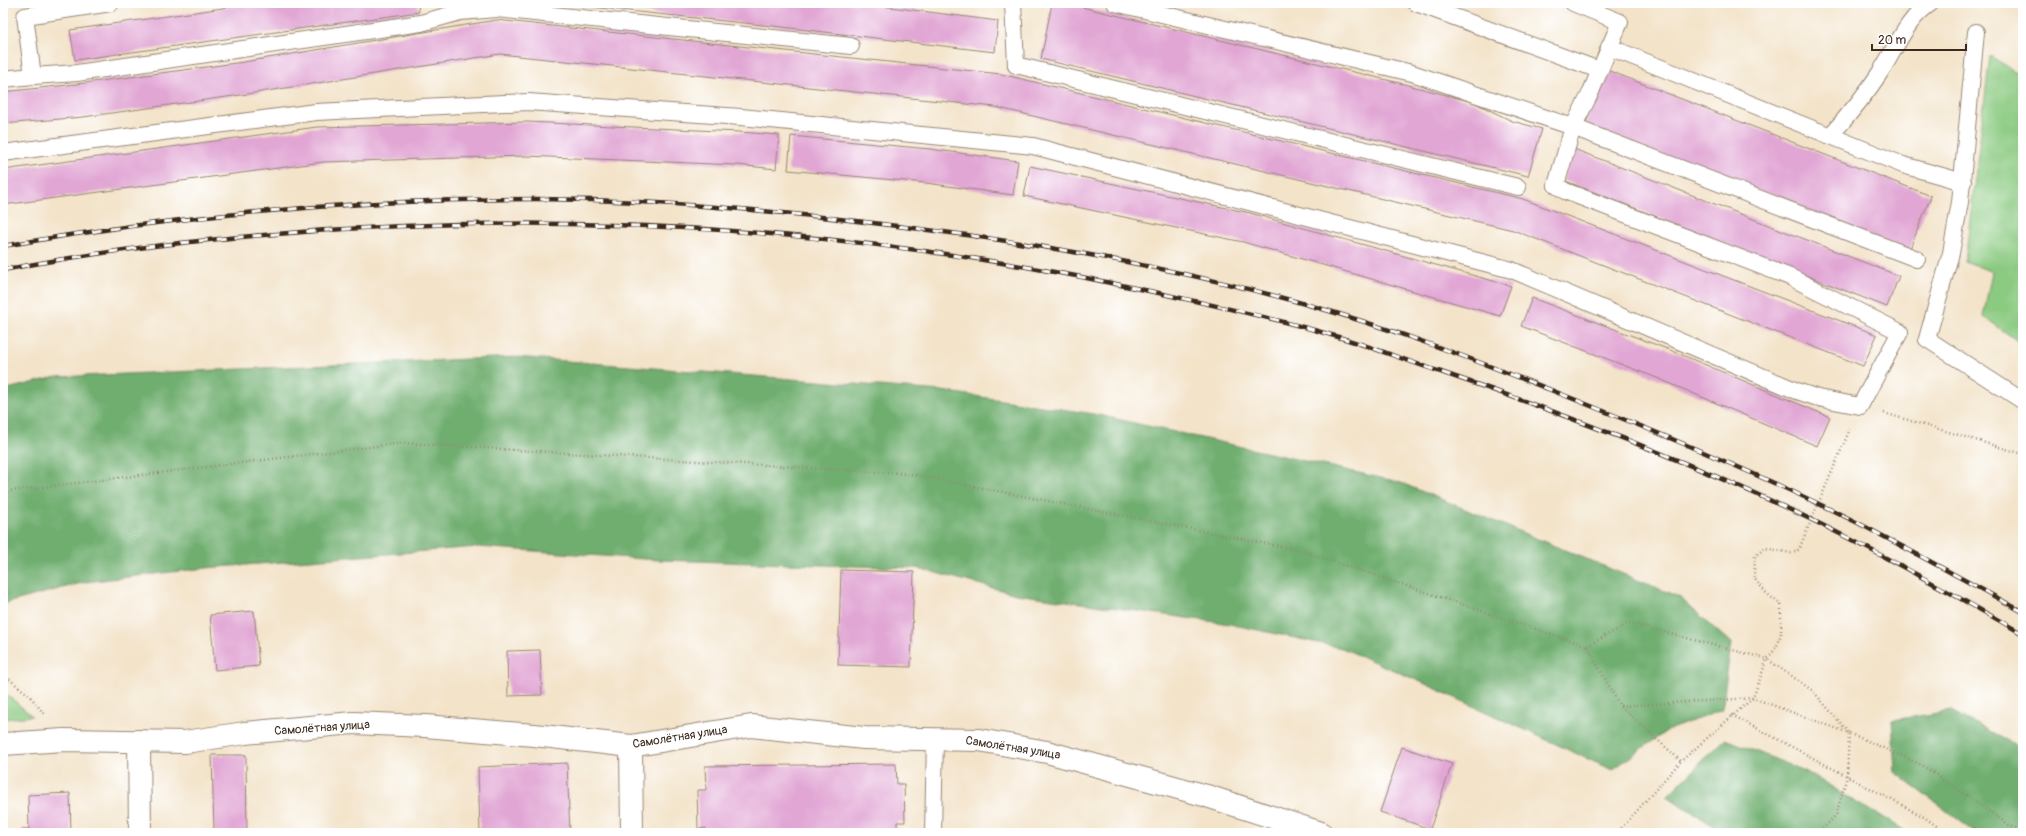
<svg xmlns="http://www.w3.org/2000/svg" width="2026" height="836" font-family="Pangolin,sans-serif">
  <rect width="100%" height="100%" fill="#fff"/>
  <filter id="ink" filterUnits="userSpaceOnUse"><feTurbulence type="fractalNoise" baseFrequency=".025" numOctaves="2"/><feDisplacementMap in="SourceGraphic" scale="8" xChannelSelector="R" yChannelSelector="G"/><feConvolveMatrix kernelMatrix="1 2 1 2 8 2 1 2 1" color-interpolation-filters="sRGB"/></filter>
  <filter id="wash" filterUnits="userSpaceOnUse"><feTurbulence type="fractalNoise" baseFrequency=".012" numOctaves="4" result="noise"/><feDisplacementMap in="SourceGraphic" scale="16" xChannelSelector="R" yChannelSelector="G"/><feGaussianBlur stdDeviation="0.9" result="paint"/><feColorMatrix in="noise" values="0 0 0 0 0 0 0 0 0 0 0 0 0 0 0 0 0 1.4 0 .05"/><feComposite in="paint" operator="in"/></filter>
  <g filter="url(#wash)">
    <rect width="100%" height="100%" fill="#f3e3c9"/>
    <g fill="#8bca81" stroke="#637a50">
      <path d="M1990 56 2023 76V345L1983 316 1992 272 1965 261Z"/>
      <path d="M3 691 32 716 3 719Z"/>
    </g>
    <g fill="#70ae6f" stroke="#566c46">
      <path d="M516 357 942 391 1094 414 1399 482 1679 597 1731 643 1722 710 1668 730 1612 770 1421 682 1342 648 1230 624 1016 594 917 568 658 560 478 547 206 568 85 582 3 604V390L56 377Z"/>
      <path d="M1951 711 2023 749V833H1976L1895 772 1892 720Z"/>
      <path d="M1725 739 1805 771 1909 833H1725L1667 796Z"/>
    </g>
    <g id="blocks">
      <g fill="#e1a6d4">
        <path d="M258 3H418L419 12 75 60 70 30Z"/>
        <path d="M552 3H859L998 21 995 52 782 27Z"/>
        <path d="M1052 3H1065L1408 85 1473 102 1512 121 1542 129 1528 176 1041 59Z"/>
        <path d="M496 20 1001 74 1523 199 1877 335 1863 366 1513 230 995 107 500 54 248 94 83 117 3 124V92L77 84 244 62Z"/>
        <path d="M1607 70 1931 196 1909 251 1585 125Z"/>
        <path d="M528 122 739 132 779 135 776 169 737 165 526 156 323 162 3 205V170L317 127Z"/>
        <path d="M791 136 930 149 1018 161 1013 195 926 183 788 170Z"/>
        <path d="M1574 149 1899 276 1887 307 1563 180Z"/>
        <path d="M1030 166 1250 213 1511 286 1500 316 1243 242 1024 196Z"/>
        <path d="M1532 298 1670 350 1830 417 1817 446 1657 378 1521 326Z"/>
        <path d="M841 570 914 572 911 667 838 665Z"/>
        <path d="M254 611 259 666 215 670 210 615Z"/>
        <path d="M540 650 542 695 508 696 507 651Z"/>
        <path d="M1402 747 1452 764 1430 829 1380 812Z"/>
        <path d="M212 755H246L247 833H214Z"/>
        <path d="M567 763 570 833H480L478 767Z"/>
        <path d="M896 764 897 784H904L905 822H897V833H706V828L698 829 697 790H706L705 766Z"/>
        <path d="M70 793 71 833H22V829H29L28 795Z"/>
      </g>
    </g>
  </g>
  <g filter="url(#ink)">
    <use href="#blocks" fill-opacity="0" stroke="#978674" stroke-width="1"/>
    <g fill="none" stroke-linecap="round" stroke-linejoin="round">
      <g stroke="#978674" stroke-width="18">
        <g id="service">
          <path d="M111 3 25 16 33 76 77 73 421 23 460 12 496 9 851 46"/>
          <path d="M1013 3 1016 65 1518 187"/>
          <path d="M1115 3 1412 73 1573 127 1917 259"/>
          <path d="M1416 3 1599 70"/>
          <path d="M1976 32 1960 202 1951 253 1927 339 2023 401"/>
          <path d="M1609 47 1903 165 1963 182"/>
          <path d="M3 79 33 76"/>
          <path d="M1830 136C1849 115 1866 94 1881 71 1896 48 1907 18 1931 3"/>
          <path d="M3 153 316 112 528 102 741 117 1033 146 1512 270 1797 391 1818 398 1860 406 1900 332 1790 277 1565 191 1556 185 1573 127 1590 94 1620 22 1573 3"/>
          <path d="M933 833 935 739"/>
        </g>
      </g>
      <g stroke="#978674" stroke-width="24">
        <g id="minor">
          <path d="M139 741 140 833"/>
          <path d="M3 744 64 740 185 742 245 733 353 723 425 726 534 735 631 746 751 726 864 738 979 740 1047 752 1207 796 1321 833"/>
          <path d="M631 746 632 833"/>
        </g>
      </g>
      <g stroke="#978674" stroke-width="2.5" stroke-dasharray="1 3" stroke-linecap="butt">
        <path d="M1884 413 2023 454"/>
        <path d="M3 492 402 443 910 474 1299 550 1587 646 1620 706 1681 761"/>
        <path d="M1587 646 1629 623 1767 659 1813 691 1849 733 1847 776 1836 815 1819 833"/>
        <path d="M3 674 30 696 44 714"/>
        <path d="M1620 706 1753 698 1849 733 1922 765 2021 833"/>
        <path d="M1732 715 1924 817 1946 833"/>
        <path d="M1615 833 1627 822 1681 761 1753 698 1767 659 1776 648 1781 634V605L1766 593 1754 578 1755 556 1765 548 1791 553 1796 552 1799 549 1850 429"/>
      </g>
      <use href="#service" stroke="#fff" stroke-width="16"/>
      <use href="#minor" stroke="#fff" stroke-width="22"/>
      <g stroke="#3b2a1e" stroke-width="4.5">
        <g id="rail">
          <path d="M3 246C179 215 359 199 538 199 660 200 783 211 905 227 1037 243 1170 267 1298 302 1389 327 1478 361 1566 396 1664 435 1762 475 1856 522 1912 551 1968 582 2023 612"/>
          <path d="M3 270C89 253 176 242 264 235 562 209 862 228 1154 292 1212 305 1271 317 1328 334 1365 344 1401 359 1438 371 1562 413 1691 462 1810 519 1882 554 1953 594 2023 634"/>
        </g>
      </g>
      <use href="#rail" stroke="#fff" stroke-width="3" stroke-dasharray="9" stroke-linecap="butt"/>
    </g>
  </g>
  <g text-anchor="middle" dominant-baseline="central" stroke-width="3.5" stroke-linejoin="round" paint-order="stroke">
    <g font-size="12" fill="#3b2a1e" stroke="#fff">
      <text transform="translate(322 728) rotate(-4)">Самолётная улица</text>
      <text transform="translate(680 737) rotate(-9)">Самолётная улица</text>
      <text transform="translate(1013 748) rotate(9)">Самолётная улица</text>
    </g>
  </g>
  <rect width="2026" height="836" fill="none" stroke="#fff" stroke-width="16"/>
  <path d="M1872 44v6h94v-6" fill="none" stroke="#3b2a1e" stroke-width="2"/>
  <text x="1878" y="44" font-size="12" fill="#3b2a1e" stroke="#ffffff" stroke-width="3" paint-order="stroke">20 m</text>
</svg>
